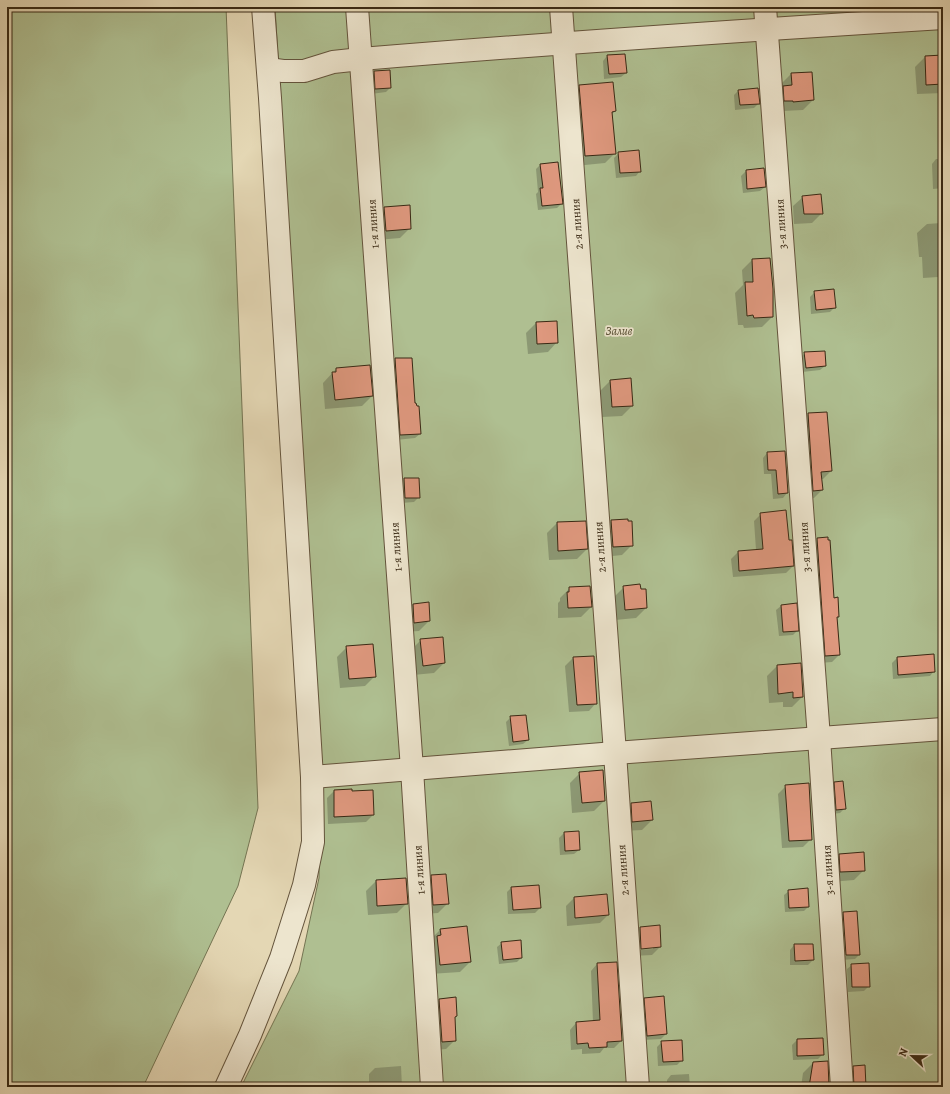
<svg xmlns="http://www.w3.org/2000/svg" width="950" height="1094" font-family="Alegreya,serif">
  <rect width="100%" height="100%" fill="#e4d7b4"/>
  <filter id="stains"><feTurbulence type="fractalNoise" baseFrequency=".005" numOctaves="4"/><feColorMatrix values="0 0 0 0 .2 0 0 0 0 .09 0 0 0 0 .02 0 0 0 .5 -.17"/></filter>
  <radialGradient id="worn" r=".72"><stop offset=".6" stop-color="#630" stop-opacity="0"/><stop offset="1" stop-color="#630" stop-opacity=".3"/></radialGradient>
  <g fill="#afbf91" stroke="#747452">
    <path d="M7 7H226L258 808 238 886 143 1087H7Z"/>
    <path d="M275 7H943V1087H241L299 971 319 878 320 766Z"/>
  </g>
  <g fill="#0003" fill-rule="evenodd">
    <path d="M607 56 626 73 621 77 604 79 603 61Z"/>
    <path d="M943 56V93L917 94 915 67 925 57Z"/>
    <path d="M375 72 390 88 386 92 371 94 370 77Z"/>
    <path d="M791 74 813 100 803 110 783 111 781 84Z"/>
    <path d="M580 86 615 111 612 114 615 153 605 163 575 166 570 96Z"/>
    <path d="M738 91 759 103 754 108 735 110 734 95Z"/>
    <path d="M619 153 640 171 636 176 616 178 614 158Z"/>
    <path d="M936 159H943V188L933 189 932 164Z"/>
    <path d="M541 164 562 203 557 208 538 210 536 194 538 192 536 169Z"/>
    <path d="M746 171 765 187 760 191 743 193 741 176Z"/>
    <path d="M803 197 822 213 812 223 794 224 793 206Z"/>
    <path d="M385 208 410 228 400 238 377 240 375 218Z"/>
    <path d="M943 213V312H941L938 277 923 278 922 257H919L917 233 927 224 941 223 940 216Z"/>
    <path d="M752 260 772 317 762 327 744 328 743 325H738L735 293 743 285 742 270Z"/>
    <path d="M815 292 835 307 830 312 811 314 810 297Z"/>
    <path d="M536 323 557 342 548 352 528 354 526 333Z"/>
    <path d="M805 353 825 366 820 370 802 372 800 358Z"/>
    <path d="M395 359 414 404 420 434 415 438 396 440 391 364Z"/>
    <path d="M336 369 372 396 362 406 325 409 323 383Z"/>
    <path d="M610 381 632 406 622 416 602 417 600 391Z"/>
    <path d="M827 413 831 471 823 479H821L822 490 814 498 806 499 800 422 808 414Z"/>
    <path d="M784 452 787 493 783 498 773 499 771 474H764L763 458 767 453Z"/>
    <path d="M404 479H418L419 497 414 502 401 503 399 484Z"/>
    <path d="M761 514 788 541 793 566 786 573 733 577 731 559 738 552 756 550 754 521Z"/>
    <path d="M611 521 632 545 622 555 603 557 601 531Z"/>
    <path d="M557 523 587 549 577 559 549 560 547 533Z"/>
    <path d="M817 539 838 617 836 618 839 655 832 662 819 663 810 546Z"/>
    <path d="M624 587 640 590H645L646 608 636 618 615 620 614 597Z"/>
    <path d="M570 588 591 607 581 617 558 618V603L560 601V598Z"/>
    <path d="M413 604 429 621 419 631 404 632 403 614Z"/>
    <path d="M781 606 798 630 793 635 779 636 776 610Z"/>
    <path d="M421 640 444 663 434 673 413 675 411 650Z"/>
    <path d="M347 647 375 676 365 686 340 688 337 657Z"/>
    <path d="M573 658 596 703 589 711 569 712 565 666Z"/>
    <path d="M897 658 934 671 930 676 893 679 892 663Z"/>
    <path d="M777 666 802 697 792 707H783V702L769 703 767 676Z"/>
    <path d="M511 717 528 740 523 744 509 746 506 722Z"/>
    <path d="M580 773 604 801 594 811 572 813 570 783Z"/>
    <path d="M835 783 845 808 840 813 832 814 830 787Z"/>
    <path d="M786 786 811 839 803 847 782 848 778 794Z"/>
    <path d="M334 791 373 815 366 822 328 824 327 798Z"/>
    <path d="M631 804 652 820 642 830 623 831 621 814Z"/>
    <path d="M564 833 579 850 574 854 560 855 559 838Z"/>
    <path d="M840 855 864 870 854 880 831 882 830 865Z"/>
    <path d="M432 876 448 903 438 913 423 914 422 886Z"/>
    <path d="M376 881 407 903 397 913 368 915 366 891Z"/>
    <path d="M511 888 540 908 535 913 508 914 507 892Z"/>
    <path d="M789 891 808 907 804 911 785 912 784 895Z"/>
    <path d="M574 898 608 915 600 923 567 926 566 906Z"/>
    <path d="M843 913 859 955 855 959 841 960 839 918Z"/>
    <path d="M659 926 660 947 652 955 633 956 632 936 640 928ZM653 947V949L636 950V948Z"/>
    <path d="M440 930 470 962 460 972 430 974V940Z"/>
    <path d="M502 943 521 958 517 962 499 964 497 947Z"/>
    <path d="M794 945 813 960 808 965H790V950Z"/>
    <path d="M597 964 621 1041 614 1048H604L600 1053 582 1054V1049L571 1050 570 1030 576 1023 593 1022 591 971Z"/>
    <path d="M852 965 869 986 864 991 848 992 847 969Z"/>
    <path d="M645 999 666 1034 661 1039 643 1040 640 1003Z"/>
    <path d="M439 1000 456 1016 454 1018 455 1040 446 1049 434 1050 431 1008Z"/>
    <path d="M797 1040 823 1054 818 1059 793 1060 792 1045Z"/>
    <path d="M662 1042 682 1060 677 1065 658 1066 657 1047Z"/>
    <path d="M813 1063 829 1087H801L803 1073Z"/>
    <path d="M401 1066 402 1087H369V1074L375 1068Z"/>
    <path d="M854 1067 865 1087H850L849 1072Z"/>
    <path d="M689 1074 690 1087H667V1080L671 1075Z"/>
  </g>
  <g fill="#de987e" stroke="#392914">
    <path d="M625 54 627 73 609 74 607 55Z"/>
    <path d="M943 55V84L926 85 925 56Z"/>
    <path d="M390 70 391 88 375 89 374 71Z"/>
    <path d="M812 72 814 100 793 102V101H784L783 86 792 85 791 73Z"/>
    <path d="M613 82 616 111 612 112 616 154 585 156 579 85Z"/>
    <path d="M758 88 760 104 740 105 738 90Z"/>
    <path d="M639 150 641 172 620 173 618 152Z"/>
    <path d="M558 162 563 204 542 206 540 188H543L540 164Z"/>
    <path d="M764 168 766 187 747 189 746 170Z"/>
    <path d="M821 194 823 214H804L802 196Z"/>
    <path d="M410 205 411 229 386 231 384 207Z"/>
    <path d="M770 258 773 289V317L754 318 753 315 747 316 745 282H753L752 259Z"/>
    <path d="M834 289 836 308 816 310 814 291Z"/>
    <path d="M557 321 558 343 537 344 536 322Z"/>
    <path d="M825 351 826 366 806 368 804 352Z"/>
    <path d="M395 358H412L415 403H416L417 406H419L421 434 400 435Z"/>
    <path d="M370 365 373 396 335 400 332 372H336V368Z"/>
    <path d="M631 378 633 406 612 407 610 380Z"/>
    <path d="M827 412 832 471 821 472 823 490 813 491 808 413Z"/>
    <path d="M785 451 788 493 778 494 776 470H768L767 452Z"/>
    <path d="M404 478H419L420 498H405Z"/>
    <path d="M786 510 789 540H792L794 566 739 571 738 551 763 549 760 513Z"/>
    <path d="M628 519V521H632L633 546 613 547 611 520Z"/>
    <path d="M586 521 588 549 558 551 557 522Z"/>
    <path d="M828 537V540H830L834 598 838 597 839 617H837L840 655 825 656 817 538Z"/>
    <path d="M640 584 641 589H646L647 608 625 610 623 586Z"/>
    <path d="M590 586 592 607 568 608 567 592H569V587Z"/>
    <path d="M429 602 430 621 414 623 413 604Z"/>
    <path d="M797 603 799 631 783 632 781 605Z"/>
    <path d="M443 637 445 663 423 666 420 639Z"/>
    <path d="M373 644 376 677 349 679 346 646Z"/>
    <path d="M934 654 935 672 898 675 897 657Z"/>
    <path d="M594 656 597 704 577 705 573 657Z"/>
    <path d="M801 663 803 697 793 698V692L778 694 777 665Z"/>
    <path d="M526 715 529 740 513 742 510 716Z"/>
    <path d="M603 770 605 801 582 803 579 772Z"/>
    <path d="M843 781 846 809 836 810 834 782Z"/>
    <path d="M809 783 812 840 789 841 785 785Z"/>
    <path d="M352 789V791L373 790 374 815 334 817V790Z"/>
    <path d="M651 801 653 820 632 822 631 803Z"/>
    <path d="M579 831 580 850 565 851 564 832Z"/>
    <path d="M864 852 865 871 840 872 839 854Z"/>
    <path d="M446 874 449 904 433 905 431 875Z"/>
    <path d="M406 878 408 904 377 906 376 880Z"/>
    <path d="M539 885 541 908 513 910 511 887Z"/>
    <path d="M808 888 809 907 789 908 788 890Z"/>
    <path d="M607 894 609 915 575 918 574 897Z"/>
    <path d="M857 911 860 955H846L843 912Z"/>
    <path d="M660 925 661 947 641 949 640 927Z"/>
    <path d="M467 926 471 962 440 965 437 936 441 935 440 929Z"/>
    <path d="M521 940 522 958 503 960 501 942Z"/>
    <path d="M794 944H813L814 960 795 961Z"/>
    <path d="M617 962 622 1041 607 1042V1047L589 1048 588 1043 577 1044 576 1022 600 1020 597 963Z"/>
    <path d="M869 963 870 987H852L851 964Z"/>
    <path d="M664 996 667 1034 647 1036 644 998Z"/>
    <path d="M456 997 457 1016 455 1017 456 1041 442 1042 439 999Z"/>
    <path d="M823 1038 824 1055 797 1056V1039Z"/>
    <path d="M682 1040 683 1061 663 1062 661 1041Z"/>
    <path d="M828 1061 829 1087H809L813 1062Z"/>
    <path d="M865 1065 866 1087H854L853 1066Z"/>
  </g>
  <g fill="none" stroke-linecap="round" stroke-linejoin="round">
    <g stroke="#64543c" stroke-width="24">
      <g id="minor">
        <path d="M357 7 412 769 432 1087"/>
        <path d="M561 7 615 753 638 1087"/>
        <path d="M765 7 819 738 842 1087"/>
        <path d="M268 69 283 71H304L333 62 361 59C555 43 749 30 943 18"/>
        <path d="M312 777 615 753 943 729"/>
        <path d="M226 1087 250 1035 281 958 304 885 313 842 312 777 270 98 263 7"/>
      </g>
    </g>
    <use href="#minor" stroke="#ede5ce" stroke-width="22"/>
  </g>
  <g text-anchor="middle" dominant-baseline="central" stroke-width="3.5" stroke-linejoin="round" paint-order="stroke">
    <g font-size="12" fill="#392914" stroke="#ede5ce">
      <text transform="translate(373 224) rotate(-94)">1-я линия</text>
      <text transform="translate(577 224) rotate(-94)">2-я линия</text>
      <text transform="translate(781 224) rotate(-94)">3-я линия</text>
      <text transform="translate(396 547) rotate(-94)">1-я линия</text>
      <text transform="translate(600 547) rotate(-94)">2-я линия</text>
      <text transform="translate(805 547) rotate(-94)">3-я линия</text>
      <text transform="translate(419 870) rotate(-94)">1-я линия</text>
      <text transform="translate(623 870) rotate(-94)">2-я линия</text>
      <text transform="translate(828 870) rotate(-94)">3-я линия</text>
    </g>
    <g font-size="12" font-style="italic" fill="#564e33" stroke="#ede5ce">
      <text x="619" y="331">Залив</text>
    </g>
  </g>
  <rect width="950" height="1094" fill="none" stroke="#e4d7b4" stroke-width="24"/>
  <rect x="8" y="8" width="934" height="1078" fill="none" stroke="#392914" stroke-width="2"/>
  <rect x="12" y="12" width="926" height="1070" fill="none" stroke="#392914"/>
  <g transform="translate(912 1056) rotate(292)" stroke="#ede5ce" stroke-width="3" paint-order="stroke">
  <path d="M0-3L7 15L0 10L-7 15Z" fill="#392914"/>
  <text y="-6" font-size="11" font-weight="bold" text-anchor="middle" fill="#392914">N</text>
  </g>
  <rect width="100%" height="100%" filter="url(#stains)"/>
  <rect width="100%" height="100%" fill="url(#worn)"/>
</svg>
